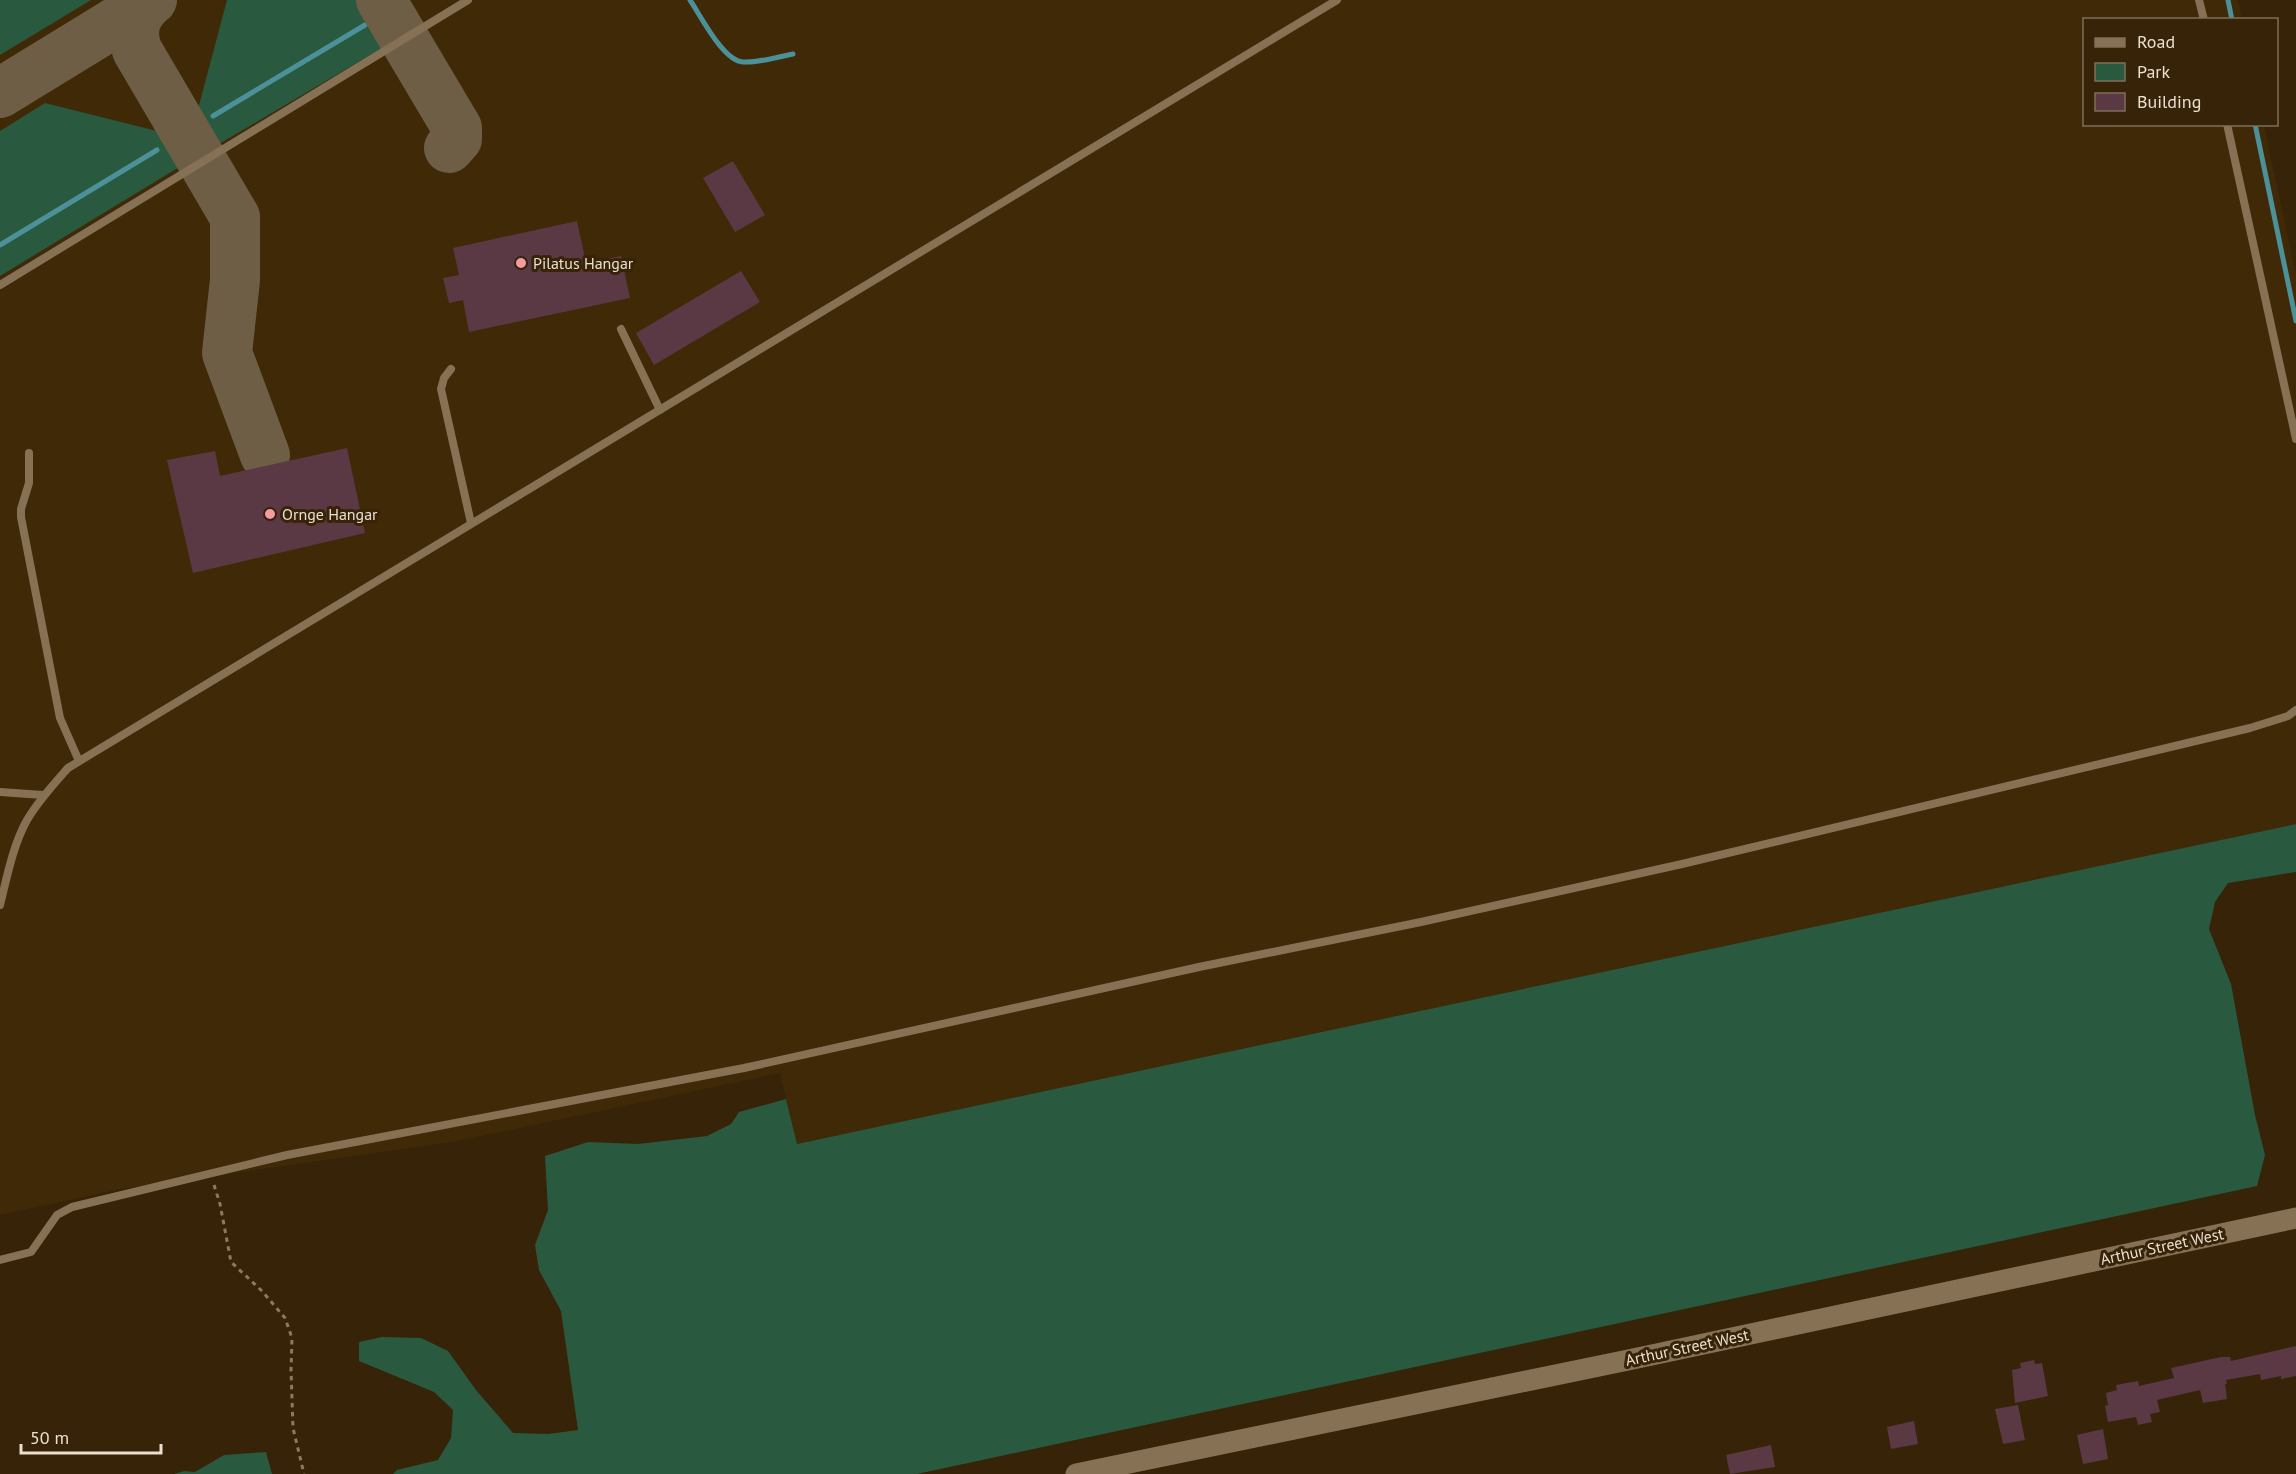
<svg xmlns="http://www.w3.org/2000/svg" width="2296" height="1474" font-family="'PT Sans',sans-serif">
  <rect width="100%" height="100%" fill="#362308"/>
  <path fill="#402906" d="M0 0H2238L2242 19 2084 20V124L2264 125 2296 275V824L797 1144 780 1073 453 1142 121 1189 0 1215Z"/>
  <g fill="#29593f">
    <path d="M0 0H91L0 55Z"/>
    <path d="M227 0H360L387 45 219 144 198 109Z"/>
    <path d="M45 103 161 132 181 166 0 276V131Z"/>
    <path d="M2296 824V872L2228 883 2215 902 2209 929 2231 984 2255 1115 2265 1155 2257 1186 917 1474H393L397 1470 438 1460 451 1438 453 1410 434 1392 359 1361V1342L382 1337 421 1338 448 1351 476 1390 513 1433 548 1434 578 1430 561 1311 539 1270 535 1245 548 1210 545 1156 588 1142 638 1144 707 1136 731 1124 739 1112 786 1099 797 1144Z"/>
    <path d="M266 1452 272 1474H174L184 1471 195 1472 224 1455Z"/>
  </g>
  <g fill="none" stroke-linecap="round" stroke-linejoin="round">
    <g stroke="#4c9199" stroke-width="5">
      <path d="M690 0C701 16 723 61 743 62 759 63 777 57 793 54"/>
      <path d="M2228 0 2232 20"/>
      <path d="M213 116 365 25"/>
      <path d="M2255 124 2296 321"/>
      <path d="M0 245 157 150"/>
    </g>
    <g stroke="#6e5e46" stroke-width="50">
      <path d="M381 0 457 128V139L449 148"/>
      <path d="M148 3C134 17 131 31 137 50L235 217V280L227 353 265 455"/>
      <path d="M0 93 152 0"/>
    </g>
  </g>
  <g fill="#5a3944">
    <path d="M733 161 765 215 735 232 703 178Z"/>
    <path d="M577 221 586 263 621 256 630 298 469 332 463 300 449 303 443 278 459 275 453 248Z"/>
    <path d="M741 271 760 302 654 365 636 333Z"/>
    <path d="M347 448 365 533 193 573 167 460 215 451 220 476Z"/>
    <path d="M2296 1346V1376L2281 1379V1376L2261 1380 2260 1374 2226 1380 2227 1384H2225L2227 1399 2203 1403 2200 1390 2157 1400 2160 1412 2150 1414 2152 1422 2138 1425 2136 1417 2108 1422 2105 1406 2108 1405 2106 1393 2117 1390 2116 1385 2138 1381 2139 1386 2174 1378 2171 1368 2221 1357H2230L2231 1361Z"/>
    <path d="M2034 1360 2035 1364 2042 1363 2048 1396 2015 1403 2012 1370 2021 1368 2020 1363Z"/>
    <path d="M2018 1405 2025 1440 2003 1444 1995 1409Z"/>
    <path d="M1914 1421 1918 1444 1891 1449 1887 1427Z"/>
    <path d="M2103 1429 2108 1459 2083 1464 2077 1435Z"/>
    <path d="M1771 1445 1775 1467 1730 1474 1726 1455Z"/>
  </g>
  <g fill="none" stroke-linecap="round" stroke-linejoin="round">
    <path stroke="#8a7a65" stroke-width="3" stroke-dasharray="4.5 4.5" stroke-linecap="butt" d="M214 1185 220 1204 231 1262 262 1291 285 1318 292 1338 291 1370 293 1428 304 1474"/>
    <g stroke="#877155" stroke-width="8">
      <path d="M2199 0 2204 20"/>
      <path d="M2227 124 2296 439"/>
      <path d="M0 285 468 0"/>
      <path d="M621 329 660 410"/>
      <path d="M451 369 444 378 441 389 471 523"/>
      <path d="M29 453V483L21 509V517L60 718 79 761"/>
      <path d="M0 792 43 795"/>
      <path d="M0 905C7 877 13 845 27 820 39 800 53 785 68 768L1337 0"/>
      <path d="M0 1260 31 1252 57 1215 72 1207 287 1155 744 1068 1199 967 1421 922 1682 864 2250 728 2288 716 2296 710"/>
    </g>
    <path stroke="#877155" stroke-width="21" d="M1076 1474 1633 1359 2296 1218"/>
  </g>
  <g fill="#f49aa5" stroke="#362308" stroke-width="2">
    <circle cx="521" cy="263" r="6"/>
    <circle cx="270" cy="514" r="6"/>
  </g>
  <g text-anchor="middle" dominant-baseline="central" stroke-width="6" stroke-linejoin="round" paint-order="stroke">
    <g font-size="16" fill="#ecdfd0" stroke="#362308" text-anchor="start">
      <text x="533" y="263">Pilatus Hangar</text>
      <text x="282" y="514">Ornge Hangar</text>
    </g>
    <g font-size="16" fill="#ecdfd0" stroke="#362308">
      <text transform="translate(2162 1246) rotate(-12)">Arthur Street West</text>
      <text transform="translate(1687 1347) rotate(-12)">Arthur Street West</text>
    </g>
  </g>
  <rect x="2083" y="18" width="195" height="108" fill="#362308" stroke="#7f6e58" stroke-width="1.5"/>
  <rect x="2095" y="38" width="30" height="9" fill="#877155" stroke="#7f6e58" stroke-width="1.5"/>
  <text x="2137" y="48" font-size="18" fill="#ecdfd0">Road</text>
  <rect x="2095" y="63" width="30" height="18" fill="#29593f" stroke="#7f6e58" stroke-width="1.5"/>
  <text x="2137" y="78" font-size="18" fill="#ecdfd0">Park</text>
  <rect x="2095" y="93" width="30" height="18" fill="#5a3944" stroke="#7f6e58" stroke-width="1.5"/>
  <text x="2137" y="108" font-size="18" fill="#ecdfd0">Building</text>
  <path d="M21 1444v9h140v-9" fill="none" stroke="#ecdfd0" stroke-width="3"/>
  <text x="30" y="1444" font-size="18" fill="#ecdfd0" stroke="#362308" stroke-width="4.5" paint-order="stroke">50 m</text>
</svg>
